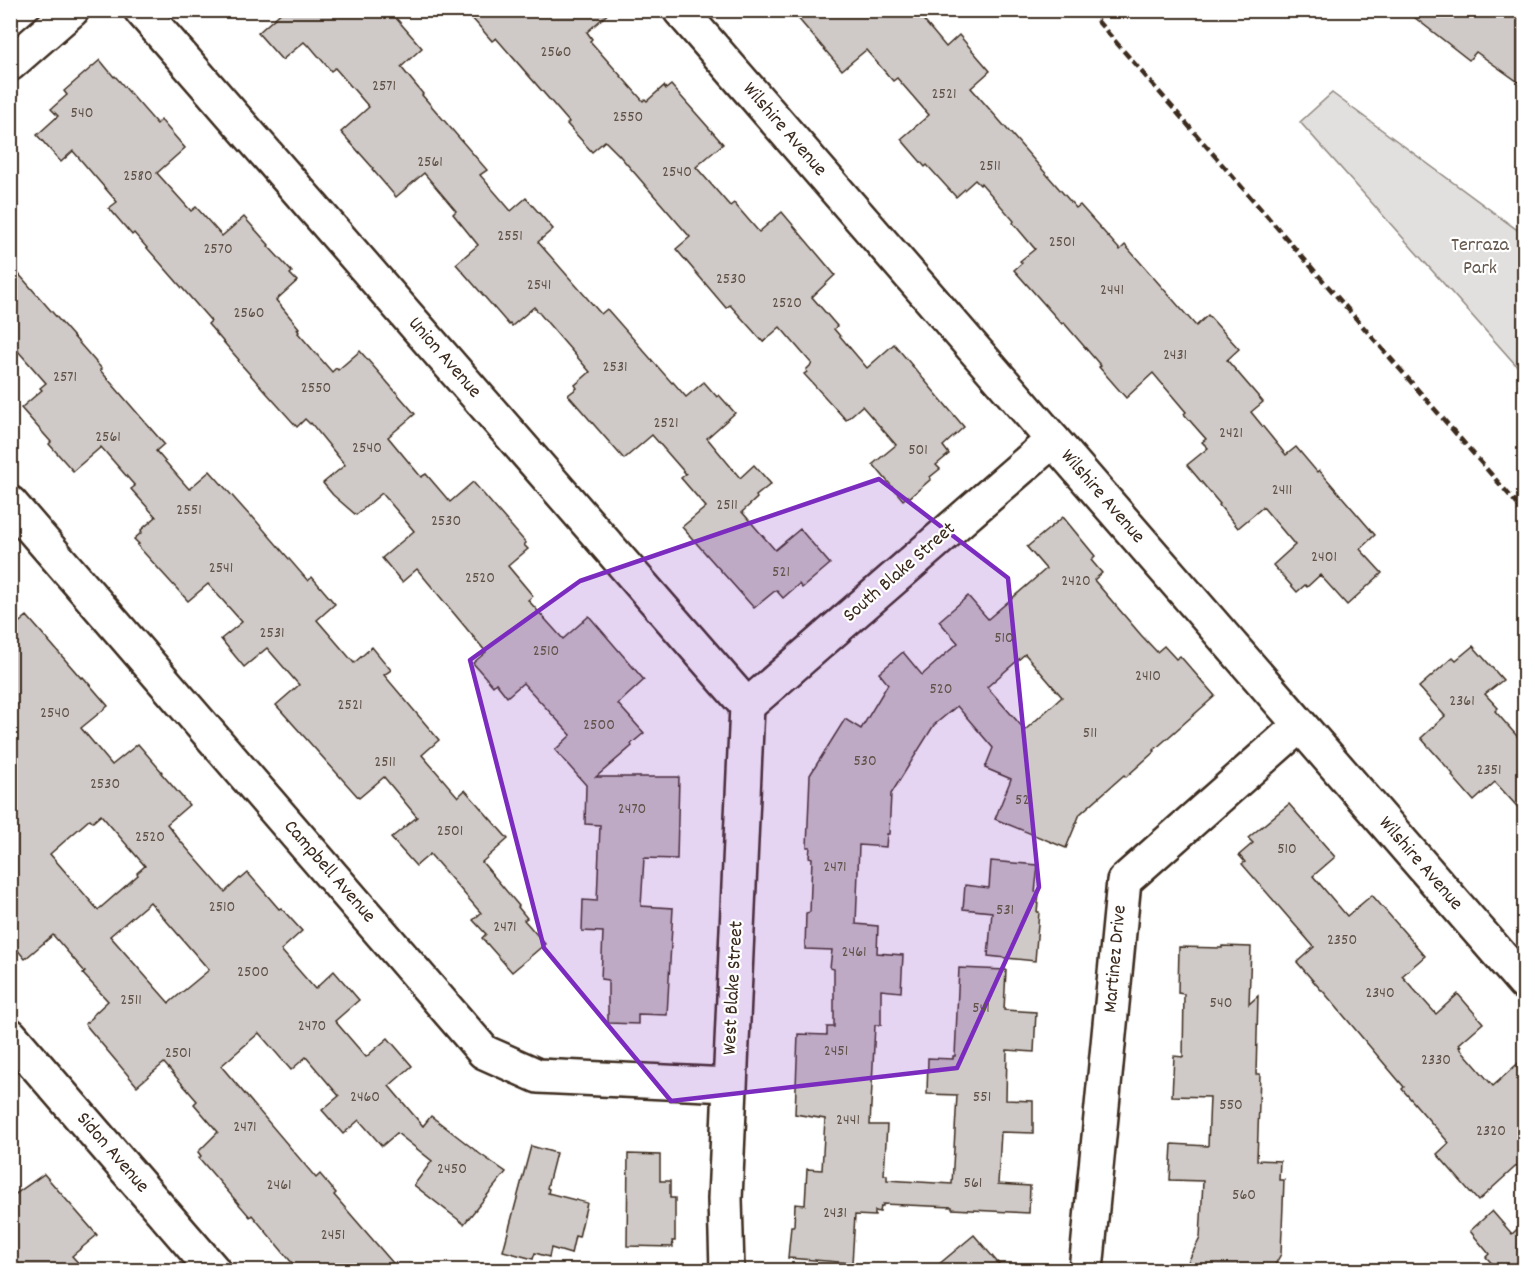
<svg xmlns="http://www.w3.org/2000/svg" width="1535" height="1281" font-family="Dekko,sans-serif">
  <rect width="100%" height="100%" fill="#fff"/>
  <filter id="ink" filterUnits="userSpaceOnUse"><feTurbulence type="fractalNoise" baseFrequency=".0167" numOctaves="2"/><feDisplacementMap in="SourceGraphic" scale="12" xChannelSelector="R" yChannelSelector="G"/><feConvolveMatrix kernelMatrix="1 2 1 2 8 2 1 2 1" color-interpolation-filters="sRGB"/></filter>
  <g filter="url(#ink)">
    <path fill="#e2e0de" stroke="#8e857e" stroke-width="1.5" d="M1332 93 1524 235V374L1300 122Z"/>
    <g fill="#cfcac7" stroke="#3b2a1e" stroke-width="1.5" fill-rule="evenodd">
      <path d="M284 10H389L422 48 401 67 423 94 422 95 487 170 480 175 511 211 526 198 553 229 538 242 601 314 607 309 672 383 673 382 686 397 704 382 717 397 719 395 735 413 707 438 740 478 754 465 771 484 756 496 757 498 742 512 775 550 800 529 830 564 802 588 799 584 783 598 776 590 754 608 682 527 706 507 681 478 686 474 652 435 624 459 568 395 577 388 575 385 590 372 534 307 512 326 510 324 509 325 456 264 478 245 453 214 456 211 424 173 396 197 372 169 373 168 341 132 369 107 335 68 331 71 309 45 308 46 304 42 282 60 258 33Z"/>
      <path d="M465 10H612L587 32 592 39 590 41 643 101 645 99 647 101 664 86 666 89 671 85 723 144 696 167 730 206 734 203 759 232 782 212 835 275 812 297 837 326 834 329 867 368 894 344 964 427 943 446 949 454 936 465 940 469 930 477 931 479 909 498 908 496 903 500 873 464 896 445 862 406 846 420 804 374 807 372 806 370 812 364 780 327 763 342 730 305 726 308 676 249 690 237 619 155 605 141 592 152 567 124 569 122 496 38 492 41Z"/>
      <path d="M791 10H915L946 47 959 35 990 71 971 88 1076 208 1080 205 1120 250 1125 245 1196 326 1208 315 1239 349 1227 360 1263 402 1251 412 1286 455 1296 447 1317 472 1319 470 1375 535 1360 549 1382 573 1347 605 1320 575 1307 587 1305 585 1297 592 1273 565 1295 545 1263 507 1238 528 1219 505 1220 504 1187 465 1208 448 1202 442 1206 439 1184 414 1186 412 1153 373 1126 398 1099 367 1101 366 1064 323 1062 324 1014 270 1022 263 1020 261 1035 249 1013 223 1014 221 981 183 980 185 975 180 956 197 927 165 925 167 901 139 929 115 897 78 893 81 866 50 842 70Z"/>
      <path d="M1405 10H1524V86L1476 52 1469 60Z"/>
      <path d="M100 60 114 77 115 76 157 124 161 120 185 148 157 173 191 211 196 207 222 236 244 217 269 245 268 246 292 272 290 274 297 281 276 300 299 328 297 329 299 332 298 333 332 372 336 368 338 370 360 351 415 414 388 437 421 477 426 474 450 502 473 482 526 543 524 545 528 549 508 566 533 596 528 600 563 639 589 616 644 680 618 704 644 733 631 744 632 746 596 777H679L677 859 644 858 641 906 673 908 667 1015 638 1014V1024L608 1023V980L601 979 603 932 582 931 583 900 597 901 600 825 585 824 586 785 555 750 571 735 523 683 507 697 496 683 493 686 473 663 486 652 417 569 402 582 382 558 414 531 382 493 356 515 333 495 323 483 345 465 311 423 310 424 305 419 297 427 238 361 239 360 208 324 211 321 134 233 132 235 109 208 117 202 73 151 61 162 37 135 58 116 51 109 67 95 64 91Z"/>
      <path d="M10 264 102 369 100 370 164 444 156 451 189 489 210 471 251 517 252 516 308 581 312 577 335 604 317 620 354 663 372 647 391 670 384 675 439 740 422 755 458 797 465 790 508 839 482 862 519 906 518 907 527 918 524 920 545 944 512 972 482 938 486 934 473 920 481 913 430 854 416 866 391 838 417 817 384 777 359 798 276 705 299 685 267 648 244 667 221 639 242 622 208 584 188 601 137 545 139 544 134 539 142 532 141 530 156 517 131 489 135 486 101 447 73 471 49 444 51 442 21 408 42 390 40 388 46 383 10 342Z"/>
      <path d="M1063 517 1095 556 1091 560 1102 573 1094 580 1141 635 1157 652 1164 646 1176 659 1180 656 1215 696 1154 750 1155 751 1126 777 1124 775 1080 814 1066 848 995 819 1011 779 985 768 993 748 957 706 934 725 891 794 889 834H887L886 847 859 845 856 924 878 926 877 953 903 955 901 992 881 990V1025H875L870 1125H887L884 1175H887V1180L952 1184 957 1095 927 1094 928 1058 953 1059V1056H955L959 968 1006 970 1004 1010 1036 1012 1034 1052 1007 1050 1006 1100 1033 1101V1133L1001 1132 998 1184 1030 1186 1029 1213 952 1209V1207L883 1204V1206H881L880 1212 875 1211V1216L855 1215 852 1263 788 1258 791 1226H794L795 1204 805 1205 807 1169 822 1170 825 1119 795 1114 798 1034 827 1035V1027H834V969L830 968 832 950 805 949 806 913 810 912 812 858 809 857 810 847H807L810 775 845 719 861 729 888 684 879 673 903 652 922 675 958 643 939 621 968 596 988 619 1046 569 1027 547ZM1025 654 1062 697 1025 730 987 687Z"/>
      <path d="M27 616 81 678 83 677 108 706 81 728 112 765 138 744 162 772 161 773 189 805 167 824 182 843 225 892 240 878 241 879 248 873 279 909 281 908 302 931 281 950 315 989 334 971 359 1000 335 1021 366 1057 388 1038 412 1066 389 1086 423 1126 431 1116 480 1154 506 1172 464 1224 414 1185 432 1161 397 1133 382 1146 359 1120 343 1134 322 1110 339 1096 306 1057 291 1070 259 1033 221 1066 316 1178 320 1174 336 1193 334 1195 399 1270H298L252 1215 250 1217 199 1158 201 1156 198 1152 218 1132 194 1104 197 1101 164 1063 137 1086 85 1024 93 1017 92 1016 108 1001 83 974 85 972 53 935 25 959 10 941V630ZM101 815 145 866 137 873 138 875 98 910 50 854 90 819 93 822ZM150 902 209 970 169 1003 110 936Z"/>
      <path d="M1473 646 1503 680 1485 694 1498 708 1495 711 1524 744V814L1495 782 1474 801 1452 776 1453 774 1421 738 1445 716 1419 687 1453 657 1456 660Z"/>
      <path d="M1289 804 1335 857 1313 876 1347 916 1372 895 1425 956 1402 976 1436 1014 1458 994 1483 1023 1459 1044 1461 1046 1459 1047 1493 1086 1524 1058V1159L1478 1201 1437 1154 1449 1143 1402 1089 1404 1087 1322 990H1321L1297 962 1314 947 1242 864 1245 862 1239 855 1253 843 1248 838Z"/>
      <path d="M991 861 1038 865 1035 892 1039 893 1037 912H1039L1035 961 988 956 992 912 963 909 965 885 989 888Z"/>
      <path d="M1222 946 1251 947 1249 1004 1258 996 1256 1074H1260L1257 1160 1280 1161 1279 1180H1284L1281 1254 1272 1270H1184L1200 1238 1203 1181 1170 1180 1172 1144 1208 1146 1210 1097 1172 1096 1174 1056 1183 1057 1184 994 1178 993 1179 947 1222 948Z"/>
      <path d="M531 1146 556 1153 547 1188 549 1189 548 1193 587 1203 579 1237 575 1236 571 1254 551 1248 549 1257 535 1253 533 1259 503 1251Z"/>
      <path d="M628 1154 660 1155V1181H670V1198H675V1241H672L673 1247 627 1246Z"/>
      <path d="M44 1174 97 1235 72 1256 85 1270H24L10 1255V1198Z"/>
      <path d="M1492 1211 1512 1234 1524 1223V1270H1498L1486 1257 1489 1254 1470 1231Z"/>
      <path d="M974 1235 1004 1270H932Z"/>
    </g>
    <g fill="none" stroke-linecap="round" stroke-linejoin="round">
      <g stroke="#3b2a1e" stroke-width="38">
        <g id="minor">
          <path d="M141 10 747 706"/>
          <path d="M680 10C962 335 1242 660 1524 983"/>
          <path d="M10 64 72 10"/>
          <path d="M10 503 484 1052 538 1076 729 1085"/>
          <path d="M747 706 1053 440"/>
          <path d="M10 1035 213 1270"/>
          <path d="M727 1270 725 1199 747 706"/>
          <path d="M1086 1270 1124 881 1299 726"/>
        </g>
      </g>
      <use href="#minor" stroke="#fff" stroke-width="33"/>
      <path stroke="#3b2a1e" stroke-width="4.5" stroke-dasharray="9 4.5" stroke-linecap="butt" d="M1088 10 1524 512"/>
    </g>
  </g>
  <path fill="#7b2cbf" fill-opacity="0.2" stroke="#7b2cbf" stroke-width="4.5" stroke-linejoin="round" d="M879 479 1008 578 1039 887 957 1068 671 1101 544 948 470 660 580 581Z"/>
  <g text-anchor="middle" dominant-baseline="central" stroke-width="4.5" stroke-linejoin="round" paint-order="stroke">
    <g font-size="16" fill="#605248">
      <text x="556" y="52">2560</text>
      <text x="384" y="86">2571</text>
      <text x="944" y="94">2521</text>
      <text x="82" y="113">540</text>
      <text x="628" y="117">2550</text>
      <text x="430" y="162">2561</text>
      <text x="990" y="166">2511</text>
      <text x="677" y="172">2540</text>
      <text x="138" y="176">2580</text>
      <text x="510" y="236">2551</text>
      <text x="1062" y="242">2501</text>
      <text x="218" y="249">2570</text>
      <text x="731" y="279">2530</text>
      <text x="539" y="285">2541</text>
      <text x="1112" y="290">2441</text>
      <text x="787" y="303">2520</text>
      <text x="249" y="313">2560</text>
      <text x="1175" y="355">2431</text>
      <text x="615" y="367">2531</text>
      <text x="65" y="377">2571</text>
      <text x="316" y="388">2550</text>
      <text x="666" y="423">2521</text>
      <text x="1231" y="433">2421</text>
      <text x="108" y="437">2561</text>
      <text x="367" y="448">2540</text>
      <text x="918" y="450">501</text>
      <text x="1282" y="490">2411</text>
      <text x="727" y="505">2511</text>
      <text x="189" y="510">2551</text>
      <text x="446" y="521">2530</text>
      <text x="1324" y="557">2401</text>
      <text x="221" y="568">2541</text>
      <text x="781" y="572">521</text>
      <text x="480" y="578">2520</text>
      <text x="1076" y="581">2420</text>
      <text x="272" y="633">2531</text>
      <text x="1004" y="638">510</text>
      <text x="546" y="651">2510</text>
      <text x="1148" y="676">2410</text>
      <text x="941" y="689">520</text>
      <text x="1462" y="701">2361</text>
      <text x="350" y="705">2521</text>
      <text x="55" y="713">2540</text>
      <text x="599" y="725">2500</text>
      <text x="1090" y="733">511</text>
      <text x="865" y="761">530</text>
      <text x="385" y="762">2511</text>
      <text x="1489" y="770">2351</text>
      <text x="105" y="784">2530</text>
      <text x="1024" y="800">521</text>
      <text x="632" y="809">2470</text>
      <text x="450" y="831">2501</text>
      <text x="150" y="837">2520</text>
      <text x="1287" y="849">510</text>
      <text x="835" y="867">2471</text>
      <text x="222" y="907">2510</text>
      <text x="1005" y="910">531</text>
      <text x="505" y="927">2471</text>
      <text x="1342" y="940">2350</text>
      <text x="854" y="952">2461</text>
      <text x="253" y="972">2500</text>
      <text x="1380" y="993">2340</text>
      <text x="131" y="1000">2511</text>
      <text x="1221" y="1003">540</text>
      <text x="981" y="1008">541</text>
      <text x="312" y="1026">2470</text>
      <text x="836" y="1051">2451</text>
      <text x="178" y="1053">2501</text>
      <text x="1436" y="1060">2330</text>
      <text x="365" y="1097">2460</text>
      <text x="982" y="1097">551</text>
      <text x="1231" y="1105">550</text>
      <text x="848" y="1120">2441</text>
      <text x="245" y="1127">2471</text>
      <text x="1491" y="1131">2320</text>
      <text x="452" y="1169">2450</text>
      <text x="973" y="1183">561</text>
      <text x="279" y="1185">2461</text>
      <text x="1244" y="1195">560</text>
      <text x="835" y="1213">2431</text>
      <text x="333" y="1235">2451</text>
    </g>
    <g font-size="20" fill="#3b2a1e" stroke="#fff">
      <text transform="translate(784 130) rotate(49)">Wilshire Avenue</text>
      <text transform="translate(444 358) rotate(49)">Union Avenue</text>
      <text transform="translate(1102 497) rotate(49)">Wilshire Avenue</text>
      <text transform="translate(900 573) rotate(-41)">South Blake Street</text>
      <text transform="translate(1420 864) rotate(49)">Wilshire Avenue</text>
      <text transform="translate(329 872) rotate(49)">Campbell Avenue</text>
      <text transform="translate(1116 959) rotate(-85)">Martinez Drive</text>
      <text transform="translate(734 988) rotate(-87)">West Blake Street</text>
      <text transform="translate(112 1153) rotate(49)">Sidon Avenue</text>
    </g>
    <g font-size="20" fill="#65584e" stroke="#fff">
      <text x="1480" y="246">Terraza<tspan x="1480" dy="23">Park</tspan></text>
    </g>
  </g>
  <rect width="1535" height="1281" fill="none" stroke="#fff" stroke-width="36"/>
  <rect x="18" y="18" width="1499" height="1245" fill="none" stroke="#3b2a1e" stroke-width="2" filter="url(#ink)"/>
</svg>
